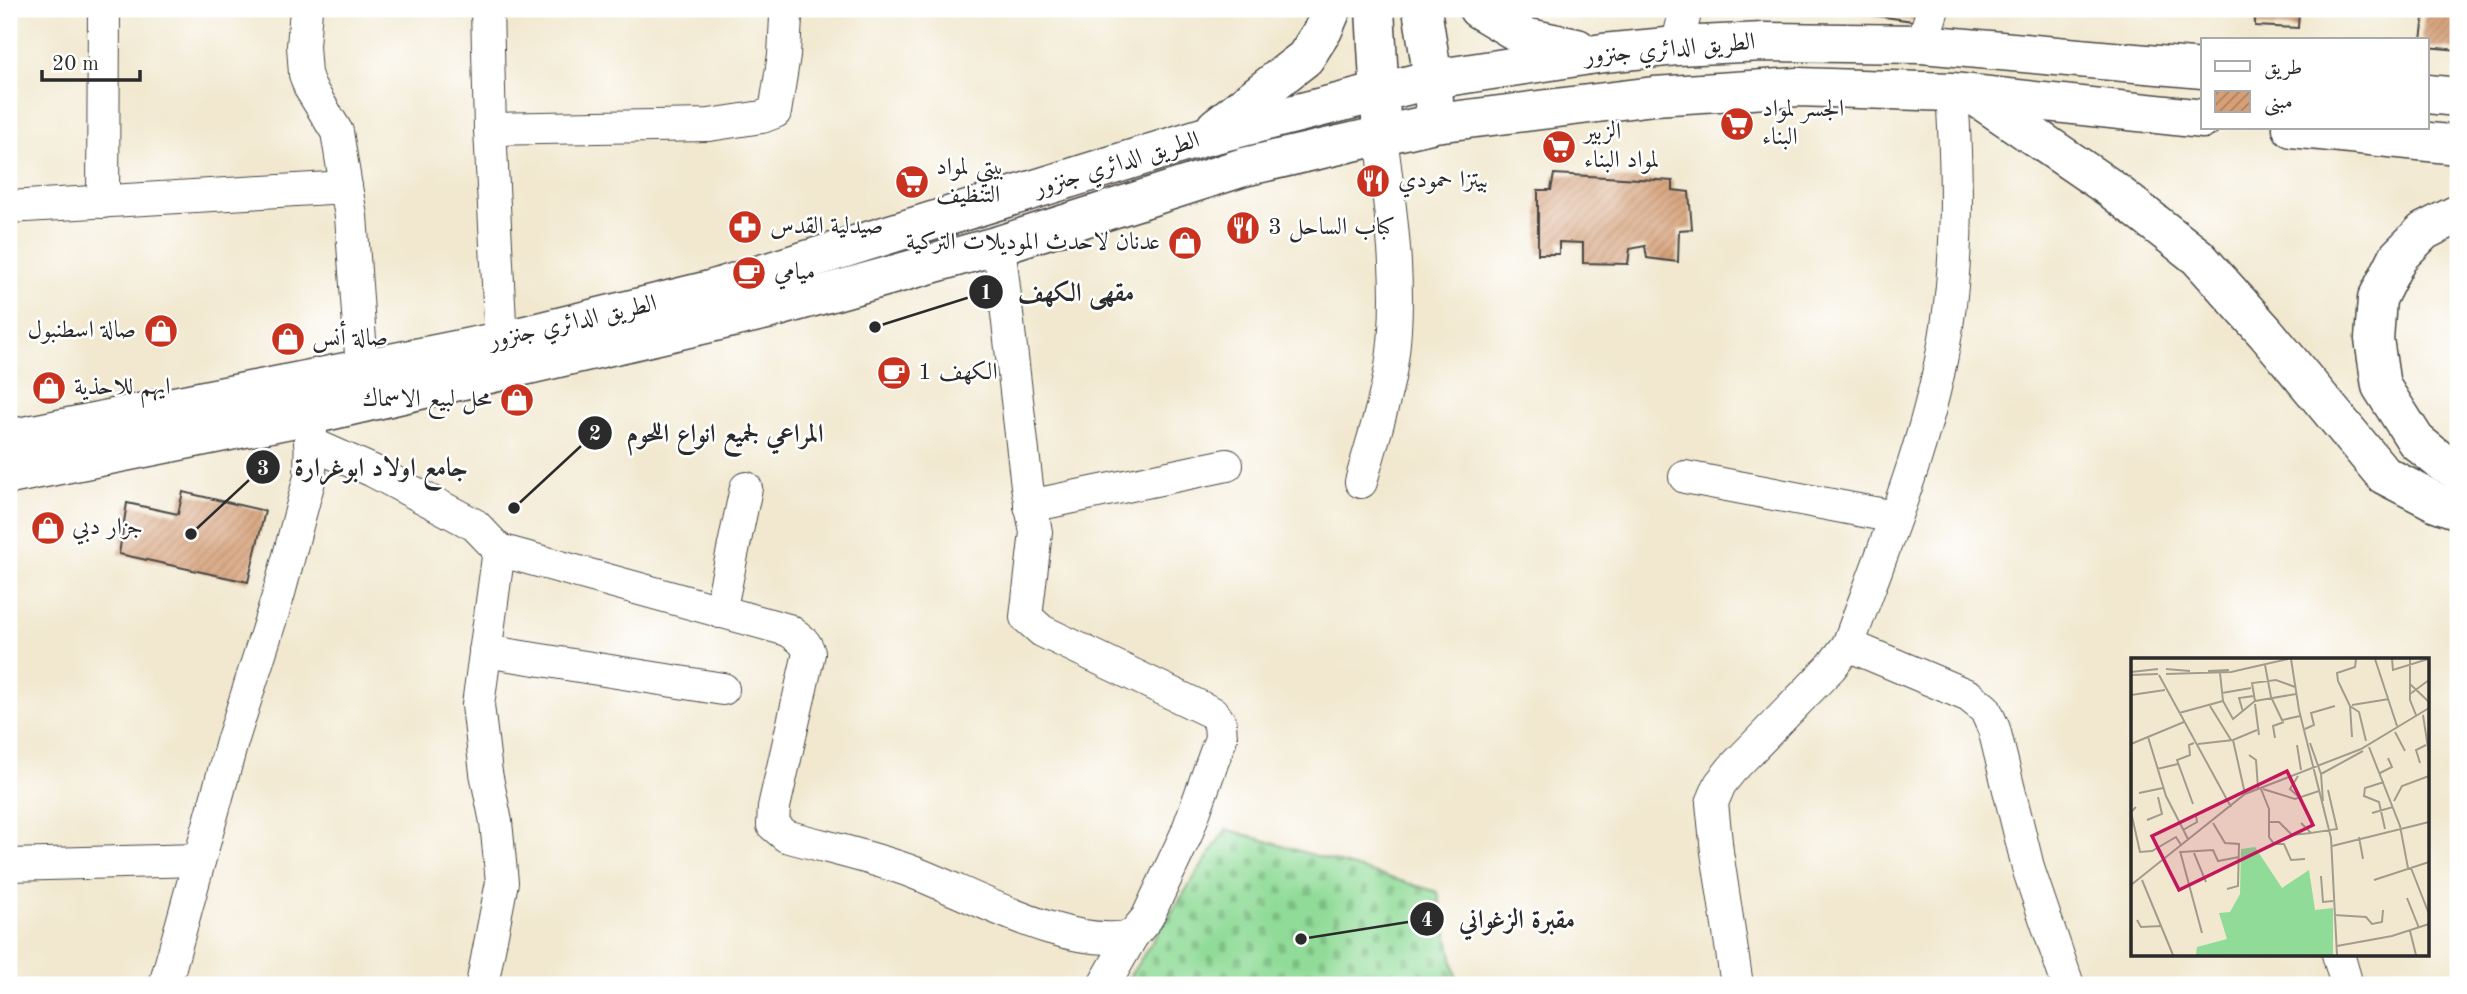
<svg xmlns="http://www.w3.org/2000/svg" width="2467" height="994" font-family="'Old Standard TT',Amiri,serif">
  <defs>
    <pattern id="cemetery-stones" width="16" height="16" patternUnits="userSpaceOnUse" patternTransform="scale(1.75)"><rect width="16" height="16" fill="#90db97"/><path d="M2 7V4a2 2 0 0 1 4 0v3zM10 15v-3a2 2 0 0 1 4 0v3z" fill="#7cbc82"/></pattern>
    <pattern id="building-hatch" width="6" height="6" patternUnits="userSpaceOnUse" patternTransform="scale(1.75)"><rect width="6" height="6" fill="#d69f76"/><path d="M-1 1l2-2M0 6l6-6M5 7l2-2" fill="none" stroke="#ae8261"/></pattern>
  </defs>
  <rect width="100%" height="100%" fill="#fff"/>
  <filter id="ink" filterUnits="userSpaceOnUse"><feTurbulence type="fractalNoise" baseFrequency=".0143" numOctaves="2"/><feDisplacementMap in="SourceGraphic" scale="14" xChannelSelector="R" yChannelSelector="G"/><feConvolveMatrix kernelMatrix="1 2 1 2 8 2 1 2 1" color-interpolation-filters="sRGB"/></filter>
  <filter id="wash" filterUnits="userSpaceOnUse"><feTurbulence type="fractalNoise" baseFrequency=".00686" numOctaves="4" result="noise"/><feDisplacementMap in="SourceGraphic" scale="28" xChannelSelector="R" yChannelSelector="G"/><feGaussianBlur stdDeviation="1.57" result="paint"/><feColorMatrix in="noise" values="0 0 0 0 0 0 0 0 0 0 0 0 0 0 0 0 0 1.4 0 .05"/><feComposite in="paint" operator="in"/></filter>
  <g filter="url(#wash)">
    <rect width="100%" height="100%" fill="#f1e8cf"/>
    <path fill="url(#cemetery-stones)" stroke="#5e8361" stroke-width="2" d="M1226 829 1438 892 1458 985H1124Z"/>
    <g id="blocks">
      <g fill="url(#building-hatch)">
        <path d="M1830 9H1922L1920 22Z"/>
        <path d="M2255 9H2299L2298 28 2255 26Z"/>
        <path d="M2425 9H2458V50L2427 47V40H2421Z"/>
        <path d="M1554 174 1673 181V190L1689 192 1692 229 1679 230 1678 262 1647 258 1645 246 1630 249 1628 264 1583 263V243L1559 242V254H1538V190H1551Z"/>
        <path d="M183 492 265 511 248 582 119 554 127 503 178 514Z"/>
      </g>
    </g>
  </g>
  <g filter="url(#ink)">
    <use href="#blocks" fill-opacity="0" stroke="#494744" stroke-width="2"/>
    <g fill="none" stroke-linecap="round" stroke-linejoin="round">
      <g stroke="#494744" stroke-width="34">
        <g id="minor">
          <path d="M306 9 303 46 305 74 310 88 337 132 346 187"/>
          <path d="M487 9 490 129 501 341"/>
          <path d="M1922 44 1933 9"/>
          <path d="M1677 46 1686 9"/>
          <path d="M490 129 709 125 762 117 775 112 784 55 786 17"/>
          <path d="M103 202 104 9"/>
          <path d="M9 207 346 187 351 216 362 368"/>
          <path d="M999 245 1027 486 1036 532 1026 617 1042 631 1213 713 1220 723 1221 738 1186 835 1147 918 1132 936 1104 985"/>
          <path d="M310 443 373 471 475 525 499 550 788 630C798 637 806 641 809 653L774 807 773 825 786 836C829 848 873 857 915 873 975 896 1068 950 1132 936"/>
          <path d="M1685 477 1895 517"/>
          <path d="M1361 482C1371 444 1385 405 1391 367 1403 291 1391 212 1381 137"/>
          <path d="M1030 506 1227 465"/>
          <path d="M720 612 746 488"/>
          <path d="M1848 645 1969 696 1985 709 1994 729 2029 871 2068 985"/>
          <path d="M485 651 723 689"/>
          <path d="M9 865 199 860"/>
          <path d="M2338 954 2347 985"/>
          <path d="M165 985 232 742 279 593 310 477 311 427"/>
          <path d="M482 985 502 882 496 822 486 773 478 705 499 550"/>
          <path d="M1737 985 1717 852 1712 803 1720 784 1732 769 1831 667 1848 645C1886 542 1931 435 1947 326 1959 248 1957 171 1952 92"/>
        </g>
      </g>
      <g stroke="#494744" stroke-width="41">
        <g id="major">
          <path d="M1375 9 1381 118"/>
          <path d="M1422 9 1433 79 1434 103"/>
          <path d="M1478 9 1525 37 1577 48"/>
          <path d="M2427 94 2458 97"/>
          <path d="M1978 98 2110 188 2198 257 2266 333 2384 475 2436 502 2458 510"/>
          <path d="M1216 127 1305 58 1323 30 1332 9"/>
          <path d="M2292 128 2458 145"/>
          <path d="M2458 214 2424 231 2398 257 2377 299 2374 339 2381 386 2416 441 2443 463 2458 471"/>
          <path d="M9 439 501 341 710 290 1203 137 1433 79 1603 53 1677 46 1764 42 1922 44 2203 69"/>
          <path d="M9 475 320 413 771 309 999 245 1244 167 1435 123 1654 96 1798 87 1952 92 2203 119"/>
        </g>
      </g>
      <use href="#minor" stroke="#fff" stroke-width="32"/>
      <use href="#major" stroke="#fff" stroke-width="38"/>
    </g>
  </g>
  <defs>
    <g id="supermarket-disc" transform="scale(1.75)"><circle r="9.5" fill="#c8321e" stroke="#fff"/><path d="M-6-5.5h2.5l.6 2H6L4.5 2H-2.5L-4.4-4H-6ZM-1.5 3.2a1.3 1.3 0 1 0 .1 0ZM3 3.2a1.3 1.3 0 1 0 .1 0Z" fill="#fff"/></g>
    <g id="restaurant-disc" transform="scale(1.75)"><circle r="9.5" fill="#c8321e" stroke="#fff"/><path d="M-5-6h1v4h1v-4h1v4h1v-4h1v5L-1.5 .5V6h-2V.5L-5-1ZM5-6V6H3V1.5H1.5Q1.5-4 5-6Z" fill="#fff"/></g>
    <g id="pharmacy-disc" transform="scale(1.75)"><circle r="9.5" fill="#c8321e" stroke="#fff"/><path d="M-2-6h4v4h4v4h-4v4h-4v-4h-4v-4h4Z" fill="#fff"/></g>
    <g id="shop-disc" transform="scale(1.75)"><circle r="9.5" fill="#c8321e" stroke="#fff"/><path d="M-5-2.5h2.3a2.7 3.5 0 0 1 5.4 0H5L5.5 6h-11ZM-1.5-2.5h3a1.5 2.3 0 0 0-3 0Z" fill="#fff"/></g>
    <g id="cafe-disc" transform="scale(1.75)"><circle r="9.5" fill="#c8321e" stroke="#fff"/><path d="M-5.5-4.5H6V0H3Q3 3.5 0 3.5H-2.5Q-5.5 3.5-5.5 0ZM3-3.2v2h1.7v-2ZM-6 4.5H4V6H-6Z" fill="#fff"/></g>
  </defs>
  <g fill-rule="evenodd">
    <use href="#supermarket-disc" x="1737" y="124"/>
    <use href="#supermarket-disc" x="1559" y="147"/>
    <use href="#restaurant-disc" x="1373" y="181"/>
    <use href="#supermarket-disc" x="912" y="182"/>
    <use href="#pharmacy-disc" x="745" y="227"/>
    <use href="#restaurant-disc" x="1243" y="228"/>
    <use href="#shop-disc" x="1185" y="243"/>
    <use href="#cafe-disc" x="749" y="273"/>
    <use href="#shop-disc" x="161" y="331"/>
    <use href="#shop-disc" x="288" y="339"/>
    <use href="#cafe-disc" x="894" y="373"/>
    <use href="#shop-disc" x="49" y="388"/>
    <use href="#shop-disc" x="517" y="400"/>
    <use href="#shop-disc" x="48" y="528"/>
  </g>
  <g text-anchor="middle" dominant-baseline="central" stroke-width="5" stroke-linejoin="round" paint-order="stroke">
    <g font-size="24" fill="#2b2b2b" stroke="#fff">
      <text transform="translate(1670 50) rotate(-5)">الطريق الدائري جنزور</text>
      <text transform="translate(1117 165) rotate(-17)">الطريق الدائري جنزور</text>
      <text transform="translate(573 323) rotate(-13)">الطريق الدائري جنزور</text>
    </g>
    <g font-size="24" fill="#2b2b2b" stroke="#fff" text-anchor="start">
      <text x="1762" y="110">الجسر لمواد<tspan x="1762" dy="28">البناء</tspan></text>
      <text x="1584" y="133">الزبير<tspan x="1584" dy="28">لمواد البناء</tspan></text>
      <text x="936" y="168">بيتي لمواد<tspan x="936" dy="28">التنظيف</tspan></text>
      <text x="1398" y="181">بيتزا حمودي</text>
      <text x="770" y="227">صيدلية القدس</text>
      <text x="1268" y="228">كباب الساحل 3</text>
      <text x="1160" y="243" text-anchor="end">عدنان لاحدث الموديلات التركية</text>
      <text x="774" y="273">ميامي</text>
      <text x="136" y="331" text-anchor="end">صالة اسطنبول</text>
      <text x="312" y="339">صالة أنس</text>
      <text x="918" y="373">الكهف 1</text>
      <text x="74" y="388">ايهم للاحذية</text>
      <text x="492" y="400" text-anchor="end">محل لبيع اﻻسماك</text>
      <text x="72" y="528">جزار دبي</text>
    </g>
  </g>
  <g transform="translate(2131 658)">
    <rect width="298" height="298" fill="#f1e8cf"/>
    <path d="M124 189 151 230 178 212 184 252 202 250V297H65L66 289 96 281 88 255 99 254 109 236 110 191Z" fill="#90db97"/>
    <path fill="none" stroke="#a29c8d" stroke-width="2" d="M160 1 168 52 200 180 206 297M225 1 224 9 206 15 207 23 219 48 228 54 235 83M244 1 266 68M261 1 262 12 297 1M279 1V42L285 57M134 7 140 39 151 62 169 58M35 11 59 13M77 13 98 12M0 14 27 11M89 15 92 43 102 61 124 43 165 36M35 16 100 14 157 1M0 17 27 16M28 17 100 149M279 26 298 44M91 35 120 30M279 36 298 22M0 37 34 32M124 43 121 25 145 22 164 29M124 46 128 77M221 47 258 41M79 48 100 82M219 48 221 79M112 54 108 40 123 38M48 55 92 43M292 57 298 96M174 71 183 67 180 55 204 48M264 74 274 93M17 79 35 138 57 181M144 80 142 68 153 64M102 82 114 136M179 85 190 116 192 143M0 86 53 64M67 86 102 82 126 72M166 87 170 112M238 89 269 168 277 210M118 97 125 102 127 130M289 105 285 92 295 87M26 111 47 106M249 115 261 109 257 100M190 116 232 93M167 118 159 131 168 139M253 124 234 130 233 138 248 144 254 171M130 131 138 151V179L143 186H153L160 202 174 201M132 131 164 141 188 133M8 135 32 130M263 143 271 128 298 118M62 146 46 102 59 97 58 87 63 85M5 149 0 154 9 194 21 193 45 179 50 187M241 155 262 149M16 162 31 156 27 139M139 164H148L161 177 180 175M82 165 94 185 108 186 107 228 96 231M170 165 180 175 206 171 197 132M52 172 66 164 65 158M228 179 232 201M201 188 298 164M49 193 71 275M50 194 82 192 87 203 108 199M63 195 75 224M280 210 298 256M190 218 192 244 202 243M11 222 42 297M243 222 298 204M0 227 114 136 230 91 298 50M276 240 288 270M203 257 235 259 241 266 251 264 252 252M6 262 10 269 31 268M279 273 285 297M206 288 261 278 298 266"/>
    <path fill="#c2185b" fill-opacity="0.15" stroke="#c2185b" stroke-width="3.5" d="M156 113 182 167 48 232 21 178Z"/>
    <rect width="298" height="298" fill="none" stroke="#2b2b2b" stroke-width="3.5"/>
  </g>
  <path fill="none" stroke="#2b2b2b" stroke-width="2.5" d="M875 327L986 292M514 508L595 433M191 534L263 467M1301 939L1427 919"/>
  <g fill="#2b2b2b" stroke="#fff" stroke-width="2.5">
    <circle cx="875" cy="327" r="7"/>
    <circle cx="514" cy="508" r="7"/>
    <circle cx="191" cy="534" r="7"/>
    <circle cx="1301" cy="939" r="7"/>
    <circle cx="986" cy="292" r="18"/>
    <circle cx="595" cy="433" r="18"/>
    <circle cx="263" cy="467" r="18"/>
    <circle cx="1427" cy="919" r="18"/>
  </g>
  <g font-size="21" text-anchor="middle" font-weight="bold" fill="#fff">
    <text x="986" y="299">1</text>
    <text x="595" y="440">2</text>
    <text x="263" y="475">3</text>
    <text x="1427" y="926">4</text>
  </g>
  <g font-size="26" text-anchor="middle" font-weight="bold" fill="#2b2b2b" stroke="#fff" stroke-width="5" stroke-linejoin="round" paint-order="stroke">
    <text x="1076" y="301">مقهى الكهف</text>
    <text x="725" y="442">المراعي لجميع انواع اللحوم</text>
    <text x="381" y="476">جامع اولاد ابوغرارة</text>
    <text x="1517" y="928">مقبرة الزغواني</text>
  </g>
  <rect width="2467" height="994" fill="none" stroke="#fff" stroke-width="35"/>
  <rect x="2201" y="38" width="228" height="91" fill="#ffffff" stroke="#aaaaaa" stroke-width="2"/>
  <rect x="2215" y="61" width="35" height="10" fill="#ffffff" stroke="#aaaaaa" stroke-width="2"/>
  <text x="2264" y="74" font-size="21" fill="#2b2b2b">طريق</text>
  <rect x="2215" y="91" width="35" height="21" fill="url(#building-hatch)" stroke="#aaaaaa" stroke-width="2"/>
  <text x="2264" y="108" font-size="21" fill="#2b2b2b">مبنى</text>
  <path d="M42 70v10h98v-10" fill="none" stroke="#2b2b2b" stroke-width="3.5"/>
  <text x="52" y="70" font-size="21" fill="#2b2b2b" stroke="#ffffff" stroke-width="5" paint-order="stroke">20 m</text>
</svg>
